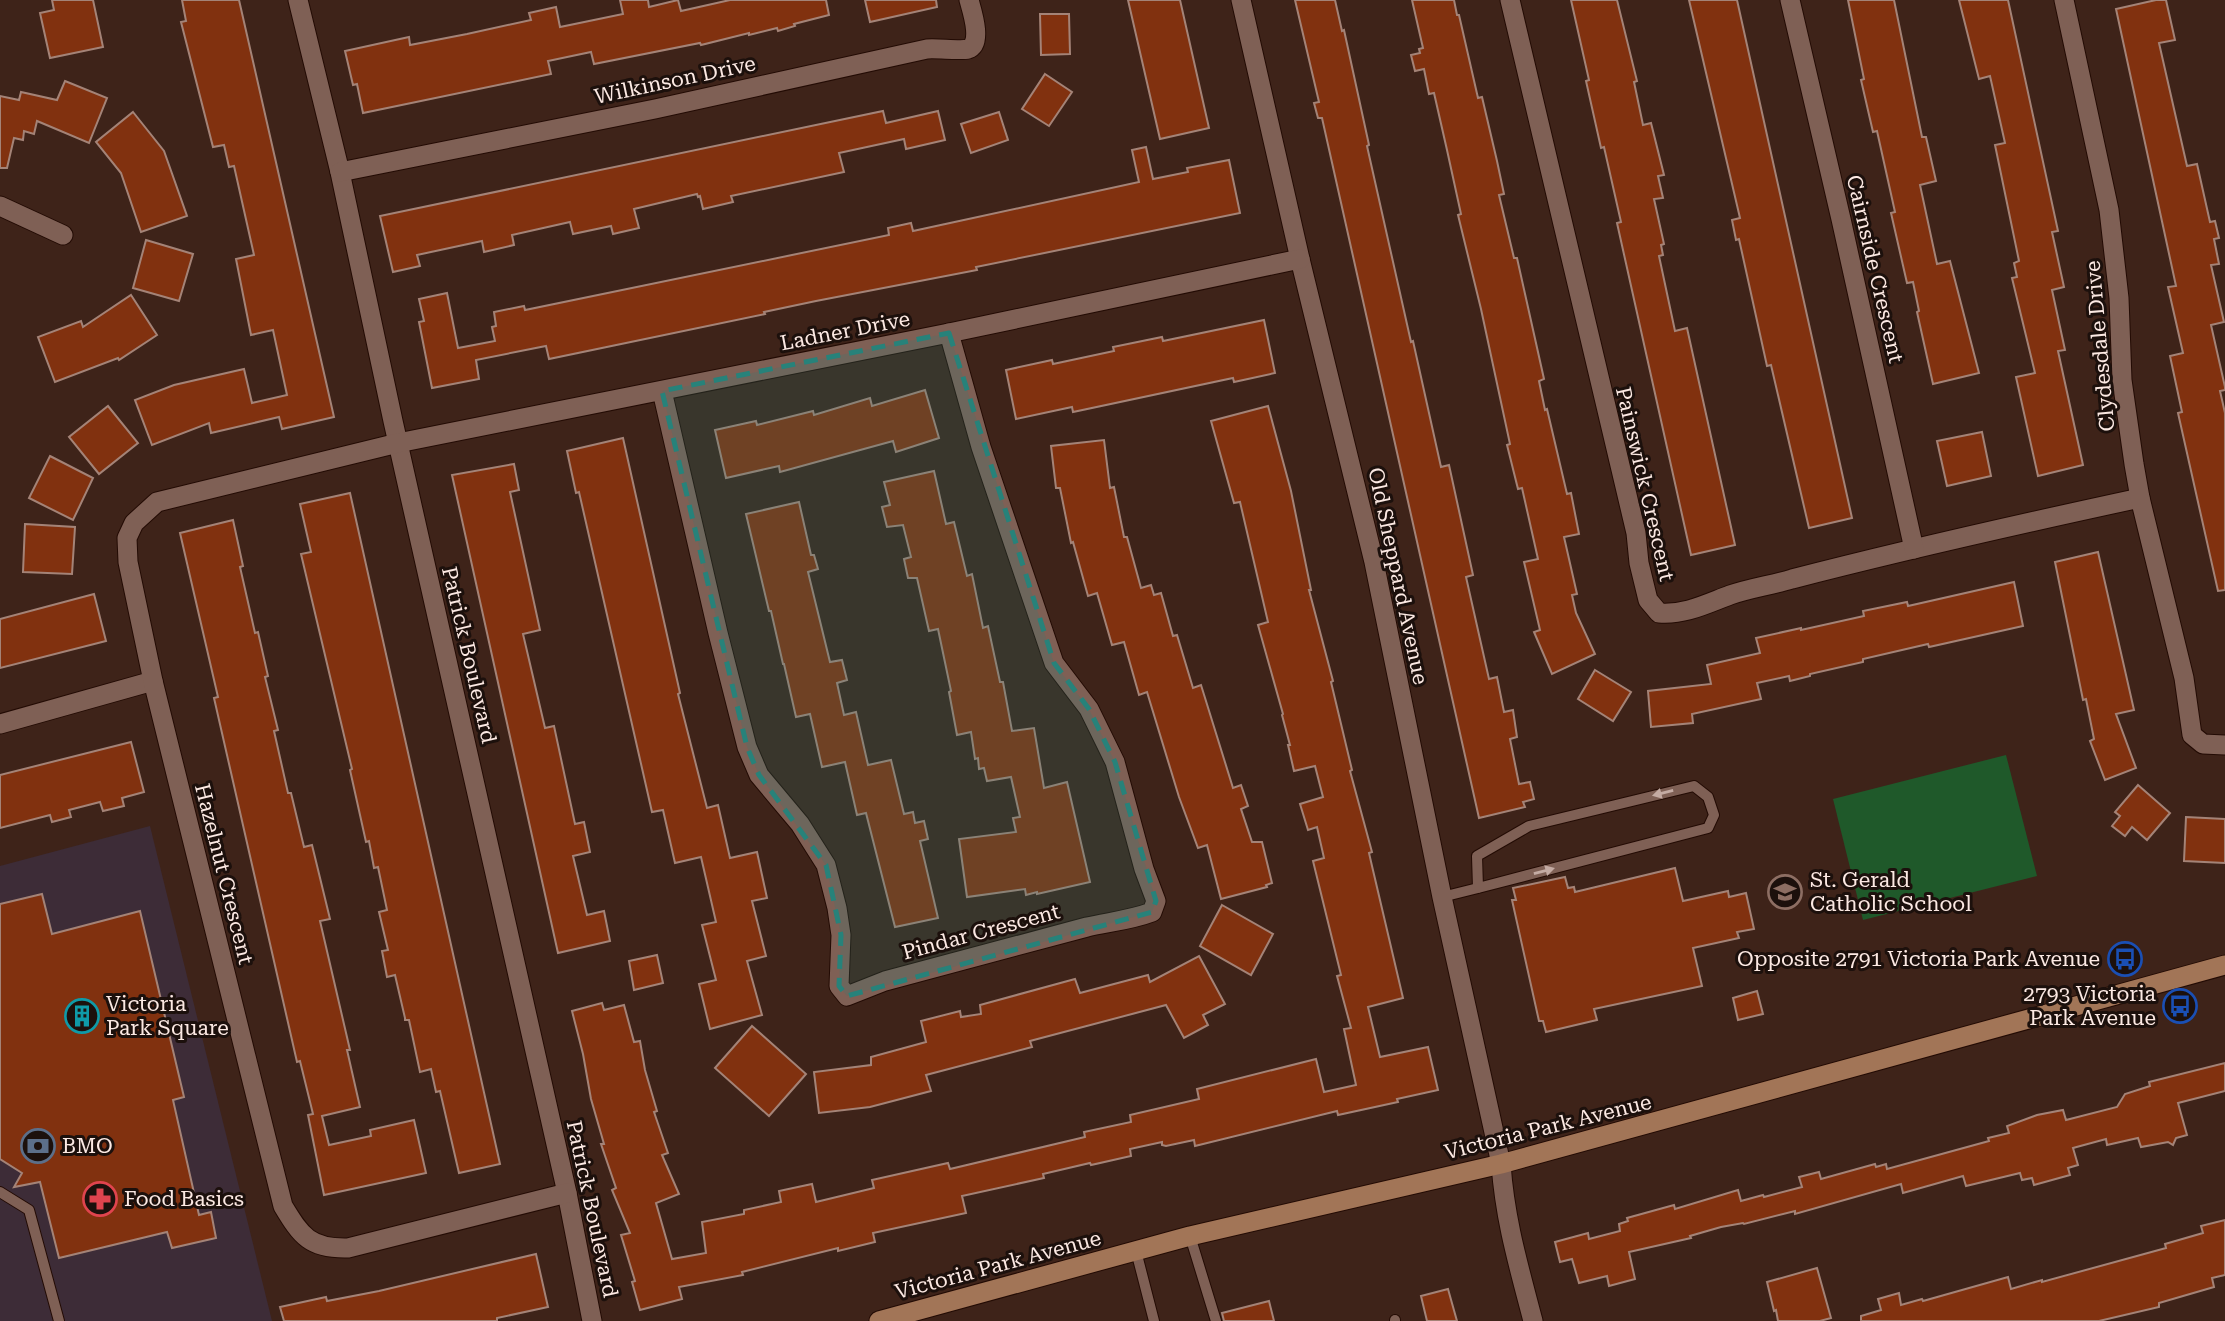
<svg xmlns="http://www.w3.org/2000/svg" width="2225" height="1321" font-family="'Roboto Serif',serif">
  <rect width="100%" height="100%" fill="#3e2319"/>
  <path fill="#3d2c37" d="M150 826 272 1321H0V866Z"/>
  <path fill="#1f592a" d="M2006 755 2037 876 1863 920 1833 799Z"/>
  <g fill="#81310f" stroke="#a48377" stroke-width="2">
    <path d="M52 0H93L103 47 50 58 40 13 54 10Z"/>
    <path d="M182 0H239L334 417 282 429 279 417 211 433 209 423 152 445 135 400 174 385 244 369 252 403 287 395 273 330 251 335 236 259 254 255 234 166 229 167 224 145 213 147 181 22 186 21Z"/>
    <path d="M620 0H648L649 7 678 0 681 11 730 0H826L829 15 794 24 795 26 778 31 777 28 749 35V33L701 45 700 43 594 64 591 52 548 61 551 74 363 113 357 84 353 85 345 51 409 37 410 45 467 34 531 20 529 13 556 7 560 27 623 14Z"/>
    <path d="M865 0H936L937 7 870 22Z"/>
    <path d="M1128 0H1180L1209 128 1160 139Z"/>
    <path d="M1295 0H1335L1342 31 1344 30 1369 145 1367 146 1411 342 1413 341 1441 467 1449 465 1473 575 1466 577 1489 679 1497 677 1504 712 1513 710 1517 737 1510 739 1519 784 1530 782 1534 799 1523 802 1525 807 1479 818 1322 118H1318L1314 103 1319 102Z"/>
    <path d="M1412 0H1454L1457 15H1459L1478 98 1482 97 1497 161 1504 194 1499 195 1514 258H1517L1544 379 1539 381 1545 410 1547 409 1567 494 1571 493 1579 534 1564 537 1577 594 1572 595 1576 613 1595 654 1552 674 1534 632 1540 630 1524 562 1538 559 1522 488 1518 489 1507 445 1510 444 1481 309 1458 215 1461 214 1447 150 1434 93 1429 94 1424 69 1415 71 1411 55 1420 53 1419 49 1423 48Z"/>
    <path d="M1571 0H1617L1637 81 1634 82 1643 125 1651 123 1664 175 1658 176 1663 198 1654 199 1664 244 1661 245 1663 255 1659 256 1675 331 1687 328 1735 545 1691 555 1617 223 1621 222 1604 147 1601 148 1586 81 1589 80Z"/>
    <path d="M1689 0H1737L1852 518 1809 528 1771 365 1767 366 1739 239 1736 240 1732 220 1740 218Z"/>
    <path d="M1848 0H1894L1922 137H1926L1936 181 1920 185 1937 264 1950 261 1979 373 1933 384 1917 312 1919 311 1913 282 1907 283 1891 213 1895 212 1877 131 1873 132 1861 80 1864 79Z"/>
    <path d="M1959 0H2008L2058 231 2052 232 2064 287 2052 290 2065 350 2058 351 2083 465 2038 476 2016 377 2035 373 2012 278 2017 277 2014 263 2019 261 1995 145 2005 143 1990 76 1979 79Z"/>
    <path d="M2156 0H2166L2175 40 2159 43 2187 166 2197 164 2210 222 2215 221 2219 238 2214 239 2219 264 2211 265 2224 322 2211 325 2225 387V390L2220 391 2225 413V590L2218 591 2178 413 2182 412 2170 356 2183 353 2168 287 2176 286 2116 9Z"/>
    <path d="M1040 14H1069L1070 54 1041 55Z"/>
    <path d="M1045 74 1072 92 1049 126 1022 109Z"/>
    <path d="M65 81 107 98 89 143 37 121 34 134 24 131 23 140 14 138 7 168H0V96L19 100 21 92 57 100Z"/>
    <path d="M883 111 886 123 938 111 945 140 906 149 904 139 839 153 844 172 731 196 733 202 703 209 700 196 698 197 697 194 634 209 639 228 613 234 611 226 573 234 570 222 512 235 514 245 484 252 482 241 417 255 420 266 393 272 380 216Z"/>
    <path d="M133 112 164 151 187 216 141 232 121 173 96 142Z"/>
    <path d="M999 112 1008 140 971 153 961 124Z"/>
    <path d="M1146 147 1153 179 1188 172 1187 168 1229 160 1240 213 976 267 977 270 816 301 764 312 765 314 549 359 546 346 476 360 479 379 432 388 419 322 424 321 419 299 447 293 458 348 495 341 492 327 496 326 494 312 524 306 525 310 889 235 888 228 911 223 913 231 1139 182 1132 150Z"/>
    <path d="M146 240 193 254 179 301 133 288Z"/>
    <path d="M131 295 157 335 119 360 118 358 55 382 38 337 81 321 83 327Z"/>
    <path d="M1264 320 1275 373 1234 382 1233 378 1073 412 1072 407 1016 419 1006 370 1052 360 1053 364 1114 351 1113 347 1162 337 1163 341Z"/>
    <path d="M925 390 939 438 896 452 893 441 780 472 779 466 726 478 715 430 756 421 757 425 813 411 814 415 870 398 872 406Z"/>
    <path d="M108 406 138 443 99 474 69 437Z"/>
    <path d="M1268 406 1291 491 1311 590H1309L1333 681 1331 682 1352 770 1350 771 1372 852 1369 853 1372 866 1403 998 1368 1007 1380 1057 1428 1047 1438 1090 1397 1099 1398 1102 1338 1115 1337 1111 1195 1146 1194 1140 1166 1146 1162 1145V1142L1130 1149 1131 1156 1091 1165 1090 1163 1043 1174 1044 1178 962 1196 966 1213 873 1233 875 1242 838 1251V1248L742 1272 743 1275 679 1287 682 1299 640 1310 632 1282 635 1281 621 1235 630 1233 612 1190 616 1188 601 1144H604L591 1099 583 1054 572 1011 602 1003 604 1010 624 1005 634 1042 640 1041 645 1070 657 1111 654 1112 668 1153 662 1155 679 1194 656 1203 672 1259 706 1253 702 1222 744 1214V1210L781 1202 779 1191 812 1184 816 1202 874 1188 872 1180 948 1163 950 1169 1085 1137 1084 1132 1131 1122 1130 1115 1199 1099 1197 1089 1316 1059 1324 1092 1356 1085 1344 1029 1351 1028 1337 976 1341 975 1313 861 1324 858 1317 827 1308 830 1300 804 1323 797 1315 766 1294 771 1288 745H1290L1282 715 1283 714 1258 625 1268 622 1240 502 1234 503 1211 421Z"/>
    <path d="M1982 432 1991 476 1947 486 1937 441Z"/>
    <path d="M623 438 680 693 678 694 707 808 718 805 730 858 757 852 767 898 752 901 766 956 747 961 762 1015 710 1029 699 984 716 980 702 925 716 922 701 857 675 863 663 810 652 812 579 492 576 493 567 451Z"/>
    <path d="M1104 440 1110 488 1114 487 1124 537H1127L1141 588 1151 585 1154 595 1161 593 1173 636 1177 635 1193 688 1201 685 1233 788 1241 785 1248 806 1241 809 1252 842H1262L1272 883 1266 885 1267 887 1221 899 1207 845 1198 848 1179 797 1147 692 1139 695 1124 642 1112 645 1097 593 1088 596 1073 542 1071 543 1060 488H1056L1051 446Z"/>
    <path d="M50 456 93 478 73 520 29 498Z"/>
    <path d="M514 464 519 490 510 492 540 630 523 634 545 728 554 726 575 824 584 822 590 852 573 856 587 915 604 911 610 941 558 953 452 475Z"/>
    <path d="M934 471 946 524 954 522 967 576 972 574 983 628 988 626 1000 682H1003L1012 731 1034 728 1044 788 1067 782 1090 882 1037 894V892L1026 895 1025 889 967 897 959 839 1016 832 1013 818 1020 817 1011 777 987 781 984 768 979 769 978 758 975 759 971 732 957 735 949 692 951 691 938 629 929 631 917 578H908L904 559 911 557 903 525 887 527 882 507 890 505 884 482Z"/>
    <path d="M350 493 500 1164 459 1173 440 1091 436 1092 431 1069 420 1072 409 1020H405V1018L395 975 387 977 382 951 388 950 379 912 387 910 378 867 374 868 369 841 366 842 350 770 352 769 301 554 311 552 300 504Z"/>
    <path d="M799 502 811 555H814L818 569 808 572 830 662 842 660 847 680 837 683 844 715 856 712 868 765 891 760 904 814 913 812 915 823 924 821 928 839 920 841 938 918 895 927 866 813 857 815 845 762 822 767 810 714 796 717 784 664H783L771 611H769L746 514Z"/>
    <path d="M233 520 243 566 240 567 255 633 258 632 268 676 265 677 278 730 274 731 288 793H291L304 847 312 845 330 919 320 921 350 1050H347L360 1107 322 1116 329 1145 371 1136 370 1130 414 1120 426 1173 324 1195 308 1115 313 1114 300 1061 297 1062 214 698 218 697 180 533Z"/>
    <path d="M25 524 75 527 72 574 23 572Z"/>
    <path d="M2098 552 2134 710 2116 714 2136 768 2105 780 2090 741 2094 739 2086 699 2083 700 2055 562Z"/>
    <path d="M2014 582 2023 626 1929 647 1928 644 1863 659V662L1810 674V676L1790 681 1789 676 1757 683 1761 699 1692 714 1693 723 1651 727 1648 691 1711 684 1707 665 1760 653 1756 638 1801 628V630L1864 616 1863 611 1907 602 1908 606Z"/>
    <path d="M94 594 106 641 0 668V619Z"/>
    <path d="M1595 670 1631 692 1613 721 1578 699Z"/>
    <path d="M131 742 144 792 122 798 124 806 103 811 100 802 69 810 71 817 52 822 50 815 0 828V775Z"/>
    <path d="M2138 785 2170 813 2147 840 2132 827 2125 836 2112 826 2120 816 2115 812Z"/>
    <path d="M2186 817 2225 819V863L2184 861Z"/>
    <path d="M1675 868 1683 901 1728 891 1729 897 1746 893 1754 929 1737 932 1739 938 1693 948 1702 986 1594 1009 1597 1020 1546 1032 1543 1021H1539L1512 900H1516L1513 888 1565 877 1568 888 1574 887 1575 892Z"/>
    <path d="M42 894 52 934 140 911 184 1097 173 1100 199 1215 211 1212 216 1238 172 1248 167 1232 59 1258 40 1182 14 1187 22 1173 0 1159V904Z"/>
    <path d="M1222 905 1273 934 1251 975 1200 946Z"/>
    <path d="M657 955 663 983 634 990 629 961Z"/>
    <path d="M1199 956 1225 1004 1203 1015 1208 1025 1184 1038 1166 1005 1030 1041 1032 1047 926 1075 931 1091 870 1107 819 1113 814 1072 871 1065V1057L926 1042 921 1021 960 1011 961 1017 981 1014 980 1005 1075 979 1080 993 1148 975 1150 982Z"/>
    <path d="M1757 991 1763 1014 1738 1020 1733 998Z"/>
    <path d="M752 1026 806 1074 769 1116 715 1068Z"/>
    <path d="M2225 1063V1091L2178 1103 2187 1135 2176 1138 2173 1145 2168 1142 2141 1147 2138 1138 2107 1145 2106 1139 2073 1148 2078 1165 2068 1168 2070 1175 2034 1185 2032 1178 2022 1180 2020 1173 1966 1186 1963 1176 1903 1193 1901 1184 1795 1214V1211L1744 1224 1743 1223 1721 1227 1690 1236 1691 1238 1629 1252 1635 1279 1609 1286 1607 1276 1579 1283 1572 1259 1560 1262 1555 1242 1588 1233 1589 1239 1620 1231 1619 1224 1628 1221 1627 1218 1674 1205 1675 1209 1738 1190 1741 1201 1763 1195 1764 1197 1802 1187 1799 1177 1819 1172 1821 1179 1875 1164 1876 1167 1886 1164 1887 1169 1989 1141 1988 1138 2009 1133 2007 1126 2037 1115 2063 1110 2066 1120 2117 1107 2125 1094 2150 1086 2149 1082Z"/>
    <path d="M2225 1220V1275L2212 1278 2214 1287 2159 1303V1307L2099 1321H1861V1316L1881 1310 1878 1299 1899 1293 1901 1305 1922 1299 1923 1301 2008 1277 2011 1289 2042 1280V1282L2166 1248 2165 1244 2203 1233 2201 1226Z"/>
    <path d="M536 1254 548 1307 497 1318V1321H284L280 1307 326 1297 327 1301 379 1291Z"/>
    <path d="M1817 1268 1831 1318 1820 1321H1778L1776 1310 1774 1311 1767 1282Z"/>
    <path d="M1448 1289 1457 1321H1427L1421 1296Z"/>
    <path d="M1269 1301 1274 1321H1224L1222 1313Z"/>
  </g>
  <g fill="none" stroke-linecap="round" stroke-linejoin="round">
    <g stroke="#230b04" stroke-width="12">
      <g id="service">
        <path d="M1442 897 1478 888 1708 828 1714 815 1708 797 1694 786 1529 826 1477 856 1478 888"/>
        <path d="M0 1192 29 1210 59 1321"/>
        <path d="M1190 1236 1216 1321"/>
        <path d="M1136 1251 1154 1321"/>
        <path d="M1395 1320V1321"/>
      </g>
    </g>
    <g stroke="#230b04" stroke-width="21">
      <g id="minor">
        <path d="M298 0 340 172 393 421 567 1193 592 1321"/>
        <path d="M1241 0 1300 259 1374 562 1442 897 1501 1164"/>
        <path d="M1510 0 1636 533 1639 563 1648 600 1659 613C1685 615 1706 604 1730 595 1750 588 1772 585 1792 579 1908 549 2024 523 2140 498"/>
        <path d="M1790 0 1841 219 1914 549"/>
        <path d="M2064 0 2109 210 2119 298 2122 380 2134 464 2140 498 2184 678 2192 735 2203 744 2225 745"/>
        <path d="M340 172 655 109 927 49C937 48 961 51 968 49 983 44 972 11 969 0"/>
        <path d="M0 206 63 235"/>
        <path d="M662 391 718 633 747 747 759 775 800 824 826 865 837 908 841 935 839 986 847 996 885 981 1087 927C1109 922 1131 920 1152 912L1156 901 1144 869 1115 762 1089 709 1054 663 981 447 949 333"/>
        <path d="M0 724 153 681"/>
        <path d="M567 1193 348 1248C310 1249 301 1236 283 1206L153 681 128 562 127 538 134 523 157 502 398 443 949 333 1300 259"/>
      </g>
    </g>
    <g stroke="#230b04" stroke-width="21">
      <path id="tertiary" d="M1501 1164C1505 1221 1519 1267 1533 1321"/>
    </g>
    <g stroke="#230b04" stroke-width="21">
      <path id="secondary" d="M879 1321 1190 1236 1501 1164 2225 965"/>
    </g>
    <use href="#service" stroke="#7f6055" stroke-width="10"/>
    <use href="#minor" stroke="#7f6055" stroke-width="19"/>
    <use href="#tertiary" stroke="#7f6055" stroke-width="19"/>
    <use href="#secondary" stroke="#a27557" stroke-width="19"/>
  </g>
  <defs><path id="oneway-solid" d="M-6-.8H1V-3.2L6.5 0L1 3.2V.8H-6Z" transform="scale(1.75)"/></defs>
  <g fill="#c4aba3">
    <use href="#oneway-solid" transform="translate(1663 793) rotate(166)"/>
    <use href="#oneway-solid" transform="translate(1544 871) rotate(-15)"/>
  </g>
  <path fill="#27827a" fill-opacity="0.2" stroke="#27827a" stroke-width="5" stroke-dasharray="14 9" stroke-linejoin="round" d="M949 333 1054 663 1089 709 1115 762 1156 901 1152 912 847 996 839 986 841 935 826 865 759 775 747 747 662 391Z"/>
  <defs>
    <g id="school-ring" transform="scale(1.75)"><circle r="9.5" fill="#1c100c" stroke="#8d6e63" stroke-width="1.5"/><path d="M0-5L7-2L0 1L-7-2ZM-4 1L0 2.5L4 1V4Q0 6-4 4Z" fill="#8d6e63"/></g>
    <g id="bus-ring" transform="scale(1.75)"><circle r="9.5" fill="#1c100c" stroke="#1a4fb4" stroke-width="1.5"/><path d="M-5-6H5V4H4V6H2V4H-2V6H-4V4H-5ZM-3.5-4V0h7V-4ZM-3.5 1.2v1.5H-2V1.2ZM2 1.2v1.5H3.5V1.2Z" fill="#1a4fb4"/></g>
    <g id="building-ring" transform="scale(1.75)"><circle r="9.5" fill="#1c100c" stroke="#0f9aa8" stroke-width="1.5"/><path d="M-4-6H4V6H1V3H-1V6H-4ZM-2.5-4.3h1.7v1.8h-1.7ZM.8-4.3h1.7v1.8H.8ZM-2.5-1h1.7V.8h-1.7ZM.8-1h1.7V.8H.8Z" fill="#0f9aa8"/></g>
    <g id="bank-ring" transform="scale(1.75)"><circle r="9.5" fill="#1c100c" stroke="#5c6f8a" stroke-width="1.5"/><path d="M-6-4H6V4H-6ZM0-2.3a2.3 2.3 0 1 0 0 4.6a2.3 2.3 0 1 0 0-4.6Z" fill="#5c6f8a"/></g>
    <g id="pharmacy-ring" transform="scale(1.75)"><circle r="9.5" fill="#1c100c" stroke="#e0444e" stroke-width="1.5"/><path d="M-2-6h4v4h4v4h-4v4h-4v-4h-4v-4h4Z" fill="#e0444e"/></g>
  </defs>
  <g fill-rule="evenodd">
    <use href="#school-ring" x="1785" y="892"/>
    <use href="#bus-ring" x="2125" y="959"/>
    <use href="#bus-ring" x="2180" y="1006"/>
    <use href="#building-ring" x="82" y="1016"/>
    <use href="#bank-ring" x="38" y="1146"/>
    <use href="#pharmacy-ring" x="100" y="1199"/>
  </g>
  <g text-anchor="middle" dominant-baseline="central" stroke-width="6" stroke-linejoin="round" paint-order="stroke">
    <g font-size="21" fill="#fce9e3" stroke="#1c100c">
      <text transform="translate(675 80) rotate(-12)">Wilkinson Drive</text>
      <text transform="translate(1875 269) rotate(77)">Cairnside Crescent</text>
      <text transform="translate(845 331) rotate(-11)">Ladner Drive</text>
      <text transform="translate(2100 346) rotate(-95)">Clydesdale Drive</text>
      <text transform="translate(1645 484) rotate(77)">Painswick Crescent</text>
      <text transform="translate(1398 576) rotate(78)">Old Sheppard Avenue</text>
      <text transform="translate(469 655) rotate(77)">Patrick Boulevard</text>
      <text transform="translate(224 874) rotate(76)">Hazelnut Crescent</text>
      <text transform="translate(981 932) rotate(-15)">Pindar Crescent</text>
      <text transform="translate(1548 1127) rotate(-14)">Victoria Park Avenue</text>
      <text transform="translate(592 1209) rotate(78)">Patrick Boulevard</text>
      <text transform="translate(998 1265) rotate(-15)">Victoria Park Avenue</text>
    </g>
    <g font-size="21" fill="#fce9e3" stroke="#1c100c" text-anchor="start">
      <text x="1810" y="880">St. Gerald<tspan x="1810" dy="24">Catholic School</tspan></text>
      <text x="2100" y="959" text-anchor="end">Opposite 2791 Victoria Park Avenue</text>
      <text x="2156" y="994" text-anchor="end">2793 Victoria<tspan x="2156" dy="24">Park Avenue</tspan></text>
      <text x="106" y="1004">Victoria<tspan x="106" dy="24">Park Square</tspan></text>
      <text x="62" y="1146">BMO</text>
      <text x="124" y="1199">Food Basics</text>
    </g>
  </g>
</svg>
